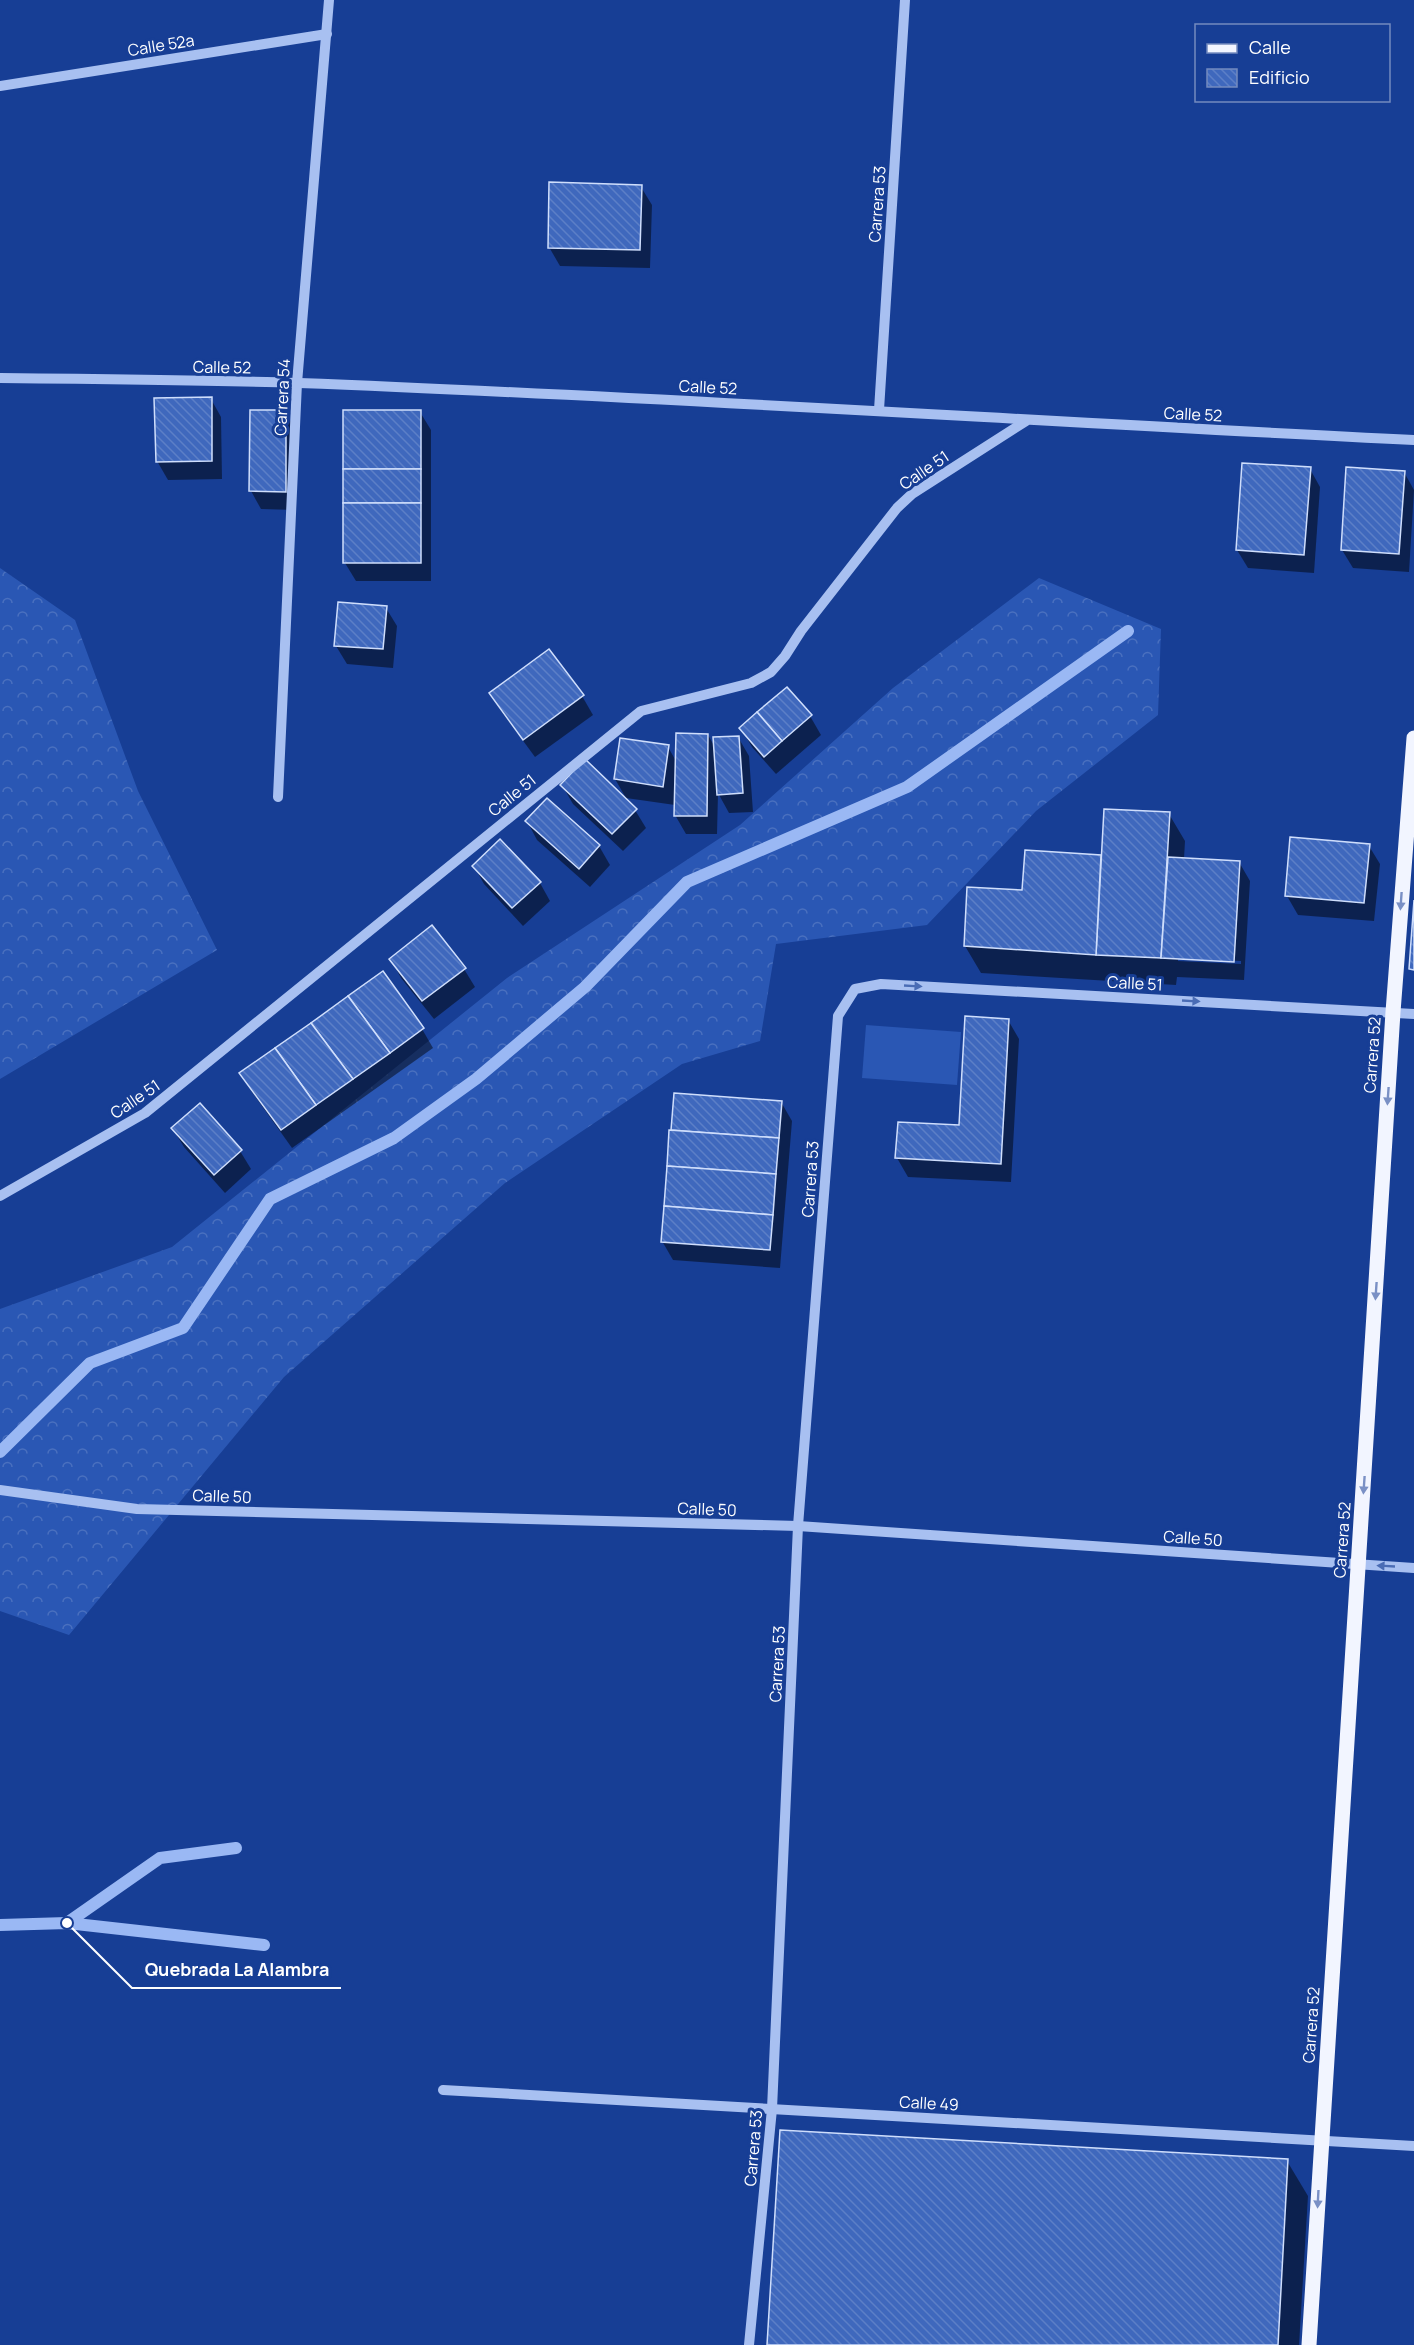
<svg xmlns="http://www.w3.org/2000/svg" width="1414" height="2345" font-family="Manrope,sans-serif">
  <defs>
    <pattern id="forest-crowns" width="20" height="18" patternUnits="userSpaceOnUse" patternTransform="scale(1.5)"><rect width="20" height="18" fill="#2a57b4"/><path d="M2 6a3 3 0 1 1 6 0M12 15a3 3 0 1 1 6 0" fill="none" stroke="#4a70bf"/></pattern>
    <pattern id="building-back-hatch" width="6" height="6" patternUnits="userSpaceOnUse" patternTransform="scale(1.5)"><rect width="6" height="6" fill="#3f68bd"/><path d="M-1 5l2 2M0 0l6 6M5-1l2 2" fill="none" stroke="#5c7fc7"/></pattern>
  </defs>
  <rect width="100%" height="100%" fill="#173e95"/>
  <g fill="url(#forest-crowns)">
    <path d="M0 568 75 620 138 791 217 950 0 1079Z"/>
    <path d="M1039 578 1161 629 1158 715 1036 811 927 925 776 944 760 1041 682 1064 505 1183 284 1377 69 1635 0 1611V1309L172 1247 507 978 740 825 893 688Z"/>
  </g>
  <path fill="#2a57b4" d="M866 1025 961 1032 957 1085 862 1078Z"/>
  <g fill="#0007" fill-rule="evenodd">
    <path d="M641 187 652 205 650 268 560 266 549 247Z"/>
    <path d="M211 399 221 417 222 479 168 480 157 461Z"/>
    <path d="M285 412 296 430 295 510 261 509 251 491Z"/>
    <path d="M420 412 431 430V581H356L345 563Z"/>
    <path d="M1310 469 1320 487 1314 573 1248 568 1237 550Z"/>
    <path d="M1404 472 1414 490 1409 572 1353 568 1342 550Z"/>
    <path d="M386 608 397 626 393 668 347 664 336 646Z"/>
    <path d="M786 689 810 716 821 735 776 774 752 747 741 728Z"/>
    <path d="M491 694 582 696 593 715 535 757 502 712Z"/>
    <path d="M708 735 716 749 738 737 749 756 753 812 729 813 718 793 717 834H686L675 815V805L626 798 615 779 668 747 676 761Z"/>
    <path d="M562 785 635 810 646 828 623 851 573 804Z"/>
    <path d="M547 800 599 846 610 865 590 887 537 840 527 821Z"/>
    <path d="M1169 814 1185 841 1184 859 1239 862 1250 881 1244 980 1177 977 1176 985 981 973 965 946 1024 892 1027 851 1103 856ZM1178 958 1241 961V964L1178 961Z"/>
    <path d="M1369 846 1380 864 1374 921 1298 915 1287 896Z"/>
    <path d="M474 866 540 883 550 901 523 926 484 884Z"/>
    <path d="M391 959 464 969 475 987 434 1019 401 978Z"/>
    <path d="M1008 1020 1019 1039 1011 1182 908 1177 897 1158 960 1126Z"/>
    <path d="M422 1029 433 1048 292 1148 252 1092 241 1074Z"/>
    <path d="M675 1095 781 1102 792 1121 780 1268 673 1260 662 1241Z"/>
    <path d="M173 1129 240 1151 251 1169 225 1193 184 1147Z"/>
    <path d="M1287 2161 1308 2196 1299 2345H769Z"/>
  </g>
  <g fill="none" stroke-linecap="round" stroke-linejoin="round">
    <g stroke="#9ab8f4" stroke-width="12">
      <path d="M0 1452 90 1363 183 1328 270 1199 394 1138 476 1079 585 987 687 882 907 787 1128 631"/>
      <path d="M67 1923 160 1858 236 1848"/>
      <path d="M0 1925 67 1923 264 1945"/>
    </g>
  </g>
  <g fill="url(#building-back-hatch)" stroke="#cfdefc" stroke-width="1.5">
    <path d="M549 182 642 185 640 250 548 248Z"/>
    <path d="M212 397V461L156 462 154 398Z"/>
    <path d="M250 410H286V492L249 491Z"/>
    <rect x="343" y="410" width="78" height="59"/>
    <path d="M1242 463 1311 467 1304 555 1236 550Z"/>
    <path d="M1346 467 1405 471 1399 554 1341 550Z"/>
    <rect x="343" y="469" width="78" height="34"/>
    <rect x="343" y="503" width="78" height="60"/>
    <path d="M338 602 387 606 383 649 334 646Z"/>
    <path d="M549 649 584 695 523 740 489 693Z"/>
    <path d="M787 687 812 715 782 741 757 712Z"/>
    <path d="M757 712 782 741 764 757 739 728Z"/>
    <path d="M676 733 708 734 707 816H674Z"/>
    <path d="M739 736 743 793 717 795 713 737Z"/>
    <path d="M620 738 669 745 663 787 614 779Z"/>
    <path d="M585 759 637 809 612 834 560 785Z"/>
    <path d="M547 798 600 845 579 869 525 821Z"/>
    <path d="M1104 809 1170 812 1161 958 1096 955Z"/>
    <path d="M1290 837 1370 844 1364 903 1285 896Z"/>
    <path d="M500 839 541 882 512 908 472 866Z"/>
    <path d="M1025 850 1101 855 1096 955 964 946 967 887 1022 890Z"/>
    <path d="M1168 857 1240 861 1234 962 1161 958Z"/>
    <path d="M1414 900V970L1409 969Z"/>
    <path d="M432 925 466 968 422 1001 389 959Z"/>
    <path d="M383 971 424 1028 390 1053 348 996Z"/>
    <path d="M348 996 390 1053 353 1079 311 1023Z"/>
    <path d="M965 1016 1009 1019 1001 1164 895 1158 898 1122 959 1125Z"/>
    <path d="M311 1023 353 1079 316 1105 275 1048Z"/>
    <path d="M275 1048 316 1105 281 1130 239 1073Z"/>
    <path d="M674 1093 782 1101 779 1138 671 1130Z"/>
    <path d="M200 1103 242 1150 214 1175 171 1128Z"/>
    <path d="M669 1130 779 1138 776 1174 667 1166Z"/>
    <path d="M667 1166 776 1174 773 1215 664 1206Z"/>
    <path d="M664 1206 773 1215 770 1250 661 1242Z"/>
    <path d="M780 2130 1288 2159 1278 2345H767Z"/>
  </g>
  <g fill="none" stroke-linecap="round" stroke-linejoin="round">
    <g stroke="#a8c0f1" stroke-width="10">
      <path d="M0 86 327 34"/>
      <path d="M0 378C100 379 199 380 299 383 671 397 1042 422 1414 440"/>
      <path d="M879 410 905 0"/>
      <path d="M278 797 297 383 329 0"/>
      <path d="M0 1196 145 1113 641 711 751 683 771 672 785 656 801 631 897 508 912 494 1026 421"/>
      <path d="M0 1490 137 1509 798 1526 1414 1568"/>
      <path d="M443 2090 1414 2146"/>
      <path d="M749 2345 772 2109 798 1526 838 1016 855 989 881 984 1414 1014"/>
    </g>
    <path stroke="#f2f5ff" stroke-width="15" d="M1309 2345 1393 1012 1414 738"/>
  </g>
  <defs><path id="oneway-solid" d="M-6-.8H1V-3.2L6.5 0L1 3.2V.8H-6Z" transform="scale(1.5)"/></defs>
  <g fill="#7a90c5">
    <use href="#oneway-solid" transform="translate(1401 901) rotate(94)"/>
    <use href="#oneway-solid" transform="translate(1388 1096) rotate(94)"/>
    <use href="#oneway-solid" transform="translate(1376 1291) rotate(94)"/>
    <use href="#oneway-solid" transform="translate(1364 1485) rotate(94)"/>
    <use href="#oneway-solid" transform="translate(1318 2199) rotate(93)"/>
  </g>
  <g fill="#4a6cb5">
    <use href="#oneway-solid" transform="translate(913 986) rotate(3)"/>
    <use href="#oneway-solid" transform="translate(1191 1001) rotate(3)"/>
    <use href="#oneway-solid" transform="translate(1386 1566) rotate(-177)"/>
  </g>
  <g text-anchor="middle" dominant-baseline="central" stroke-width="6" stroke-linejoin="round" paint-order="stroke">
    <g font-size="16" fill="#fff" stroke="#173e95">
      <text transform="translate(161 45) rotate(-9)">Calle 52a</text>
      <text transform="translate(877 204) rotate(-86)">Carrera 53</text>
      <text transform="translate(222 367) rotate(1)">Calle 52</text>
      <text transform="translate(708 387) rotate(3)">Calle 52</text>
      <text transform="translate(282 397) rotate(-87)">Carrera 54</text>
      <text transform="translate(1193 414) rotate(3)">Calle 52</text>
      <text transform="translate(924 470) rotate(-34)">Calle 51</text>
      <text transform="translate(512 795) rotate(-39)">Calle 51</text>
      <text transform="translate(1135 983) rotate(3)">Calle 51</text>
      <text transform="translate(1372 1055) rotate(-86)">Carrera 52</text>
      <text transform="translate(135 1099) rotate(-34)">Calle 51</text>
      <text transform="translate(810 1179) rotate(-86)">Carrera 53</text>
      <text transform="translate(222 1496) rotate(2)">Calle 50</text>
      <text transform="translate(707 1509) rotate(2)">Calle 50</text>
      <text transform="translate(1193 1538) rotate(4)">Calle 50</text>
      <text transform="translate(1342 1540) rotate(-86)">Carrera 52</text>
      <text transform="translate(777 1664) rotate(-87)">Carrera 53</text>
      <text transform="translate(1311 2025) rotate(-86)">Carrera 52</text>
      <text transform="translate(929 2103) rotate(3)">Calle 49</text>
      <text transform="translate(753 2148) rotate(-85)">Carrera 53</text>
    </g>
  </g>
  <path fill="none" stroke="#fff" stroke-width="2" d="M67 1923L132 1988H341"/>
  <circle fill="#fff" stroke="#173e95" stroke-width="2" cx="67" cy="1923" r="6"/>
  <g font-size="18" text-anchor="middle" font-weight="bold" fill="#fff" stroke="#173e95" stroke-width="6" stroke-linejoin="round" paint-order="stroke">
    <text x="237" y="1976">Quebrada La Alambra</text>
  </g>
  <rect x="1195" y="24" width="195" height="78" fill="#173e95" stroke="#748bbf" stroke-width="1.5"/>
  <rect x="1207" y="44" width="30" height="9" fill="#f2f5ff" stroke="#748bbf" stroke-width="1.5"/>
  <text x="1249" y="54" font-size="18" fill="#ffffff">Calle</text>
  <rect x="1207" y="69" width="30" height="18" fill="url(#building-back-hatch)" stroke="#748bbf" stroke-width="1.5"/>
  <text x="1249" y="84" font-size="18" fill="#ffffff">Edificio</text>
</svg>
